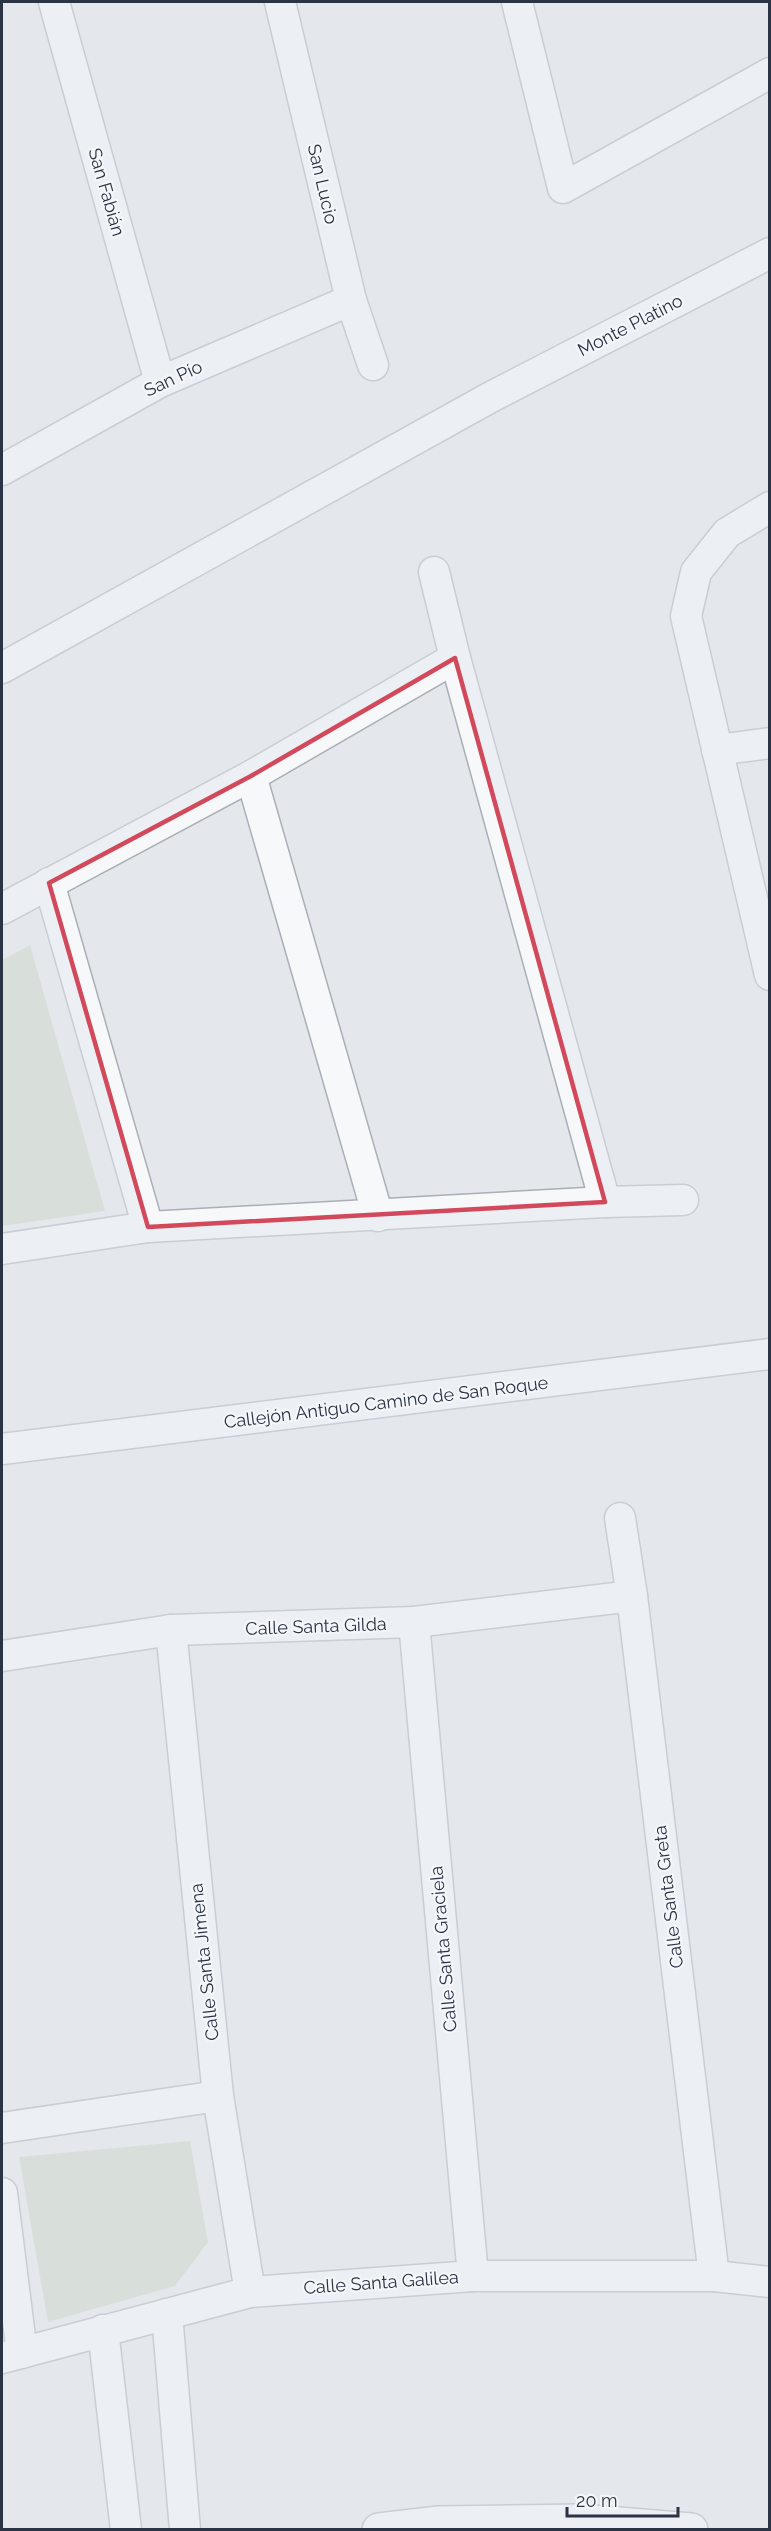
<svg xmlns="http://www.w3.org/2000/svg" width="771" height="2531" font-family="Raleway,sans-serif">
  <rect width="100%" height="100%" fill="#e4e7ec"/>
  <g fill="#c9d6c5">
    <path d="M30 945 105 1211 2 1226V960Z"/>
    <path d="M190 2141 208 2242 175 2286 48 2322 19 2157Z"/>
  </g>
  <g fill="none" stroke-linecap="round" stroke-linejoin="round">
    <g stroke="#a9aeb7" stroke-width="33">
      <g id="minor">
        <path d="M54 2 160 382"/>
        <path d="M280 2 351 300 373 365"/>
        <path d="M517 2 563 188 770 73"/>
        <path d="M2 470 160 382 351 300"/>
        <path d="M770 507 727 533 696 572 686 616 770 975"/>
        <path d="M434 572 455 658 605 1202"/>
        <path d="M2 668 491 397 770 253"/>
        <path d="M717 750 770 743"/>
        <path d="M251 776 378 1216"/>
        <path d="M49 883 148 1227"/>
        <path d="M2 909 251 776 455 658"/>
        <path d="M2 1249 148 1227 605 1202 683 1200"/>
        <path d="M2 1449 770 1354"/>
        <path d="M620 1518 632 1596 714 2276"/>
        <path d="M414 1622 473 2276"/>
        <path d="M171 1630 218 2096 250 2292"/>
        <path d="M2 1656 171 1630 414 1622 632 1596"/>
        <path d="M2 2128 218 2096"/>
        <path d="M2 2193 22 2353"/>
        <path d="M167 2314 185 2530"/>
        <path d="M103 2330 126 2530"/>
        <path d="M2 2358 250 2292 473 2276H714L770 2282"/>
      </g>
    </g>
    <g stroke="#a9aeb7" stroke-width="36">
      <path id="tertiary" d="M379 2530 439 2523 582 2521 691 2530"/>
    </g>
    <use href="#minor" stroke="#f7f8fa" stroke-width="30"/>
    <use href="#tertiary" stroke="#f7f8fa" stroke-width="33"/>
  </g>
  <path d="M0 0H771V2531H0ZM455 658 605 1202 148 1227 49 883 251 776Z" fill="#e4e7ec" fill-opacity=".55" fill-rule="evenodd"/>
  <path fill="none" stroke="#d1495b" stroke-width="4.5" stroke-linejoin="round" d="M455 658 605 1202 148 1227 49 883 251 776Z"/>
  <g text-anchor="middle" dominant-baseline="central" stroke-width="4.5" stroke-linejoin="round" paint-order="stroke">
    <g font-size="18" fill="#2b3445" stroke="#f4f6f9">
      <text transform="translate(323 184) rotate(77)">San Lucio</text>
      <text transform="translate(107 192) rotate(74)">San Fabián</text>
      <text transform="translate(630 325) rotate(-27)">Monte Platino</text>
      <text transform="translate(173 378) rotate(-25)">San Pío</text>
      <text transform="translate(386 1402) rotate(-7)">Callejón Antiguo Camino de San Roque</text>
      <text transform="translate(316 1626) rotate(-2)">Calle Santa Gilda</text>
      <text transform="translate(668 1897) rotate(-97)">Calle Santa Greta</text>
      <text transform="translate(443 1949) rotate(-95)">Calle Santa Graciela</text>
      <text transform="translate(204 1962) rotate(-96)">Calle Santa Jimena</text>
      <text transform="translate(381 2282) rotate(-4)">Calle Santa Galilea</text>
    </g>
  </g>
  <rect width="771" height="2531" fill="none" stroke="#2b3445" stroke-width="6"/>
  <path d="M567 2507v9h111v-9" fill="none" stroke="#2b3445" stroke-width="3"/>
  <text x="576" y="2507" font-size="18" fill="#2b3445" stroke="#f4f6f9" stroke-width="4.5" paint-order="stroke">20 m</text>
</svg>
